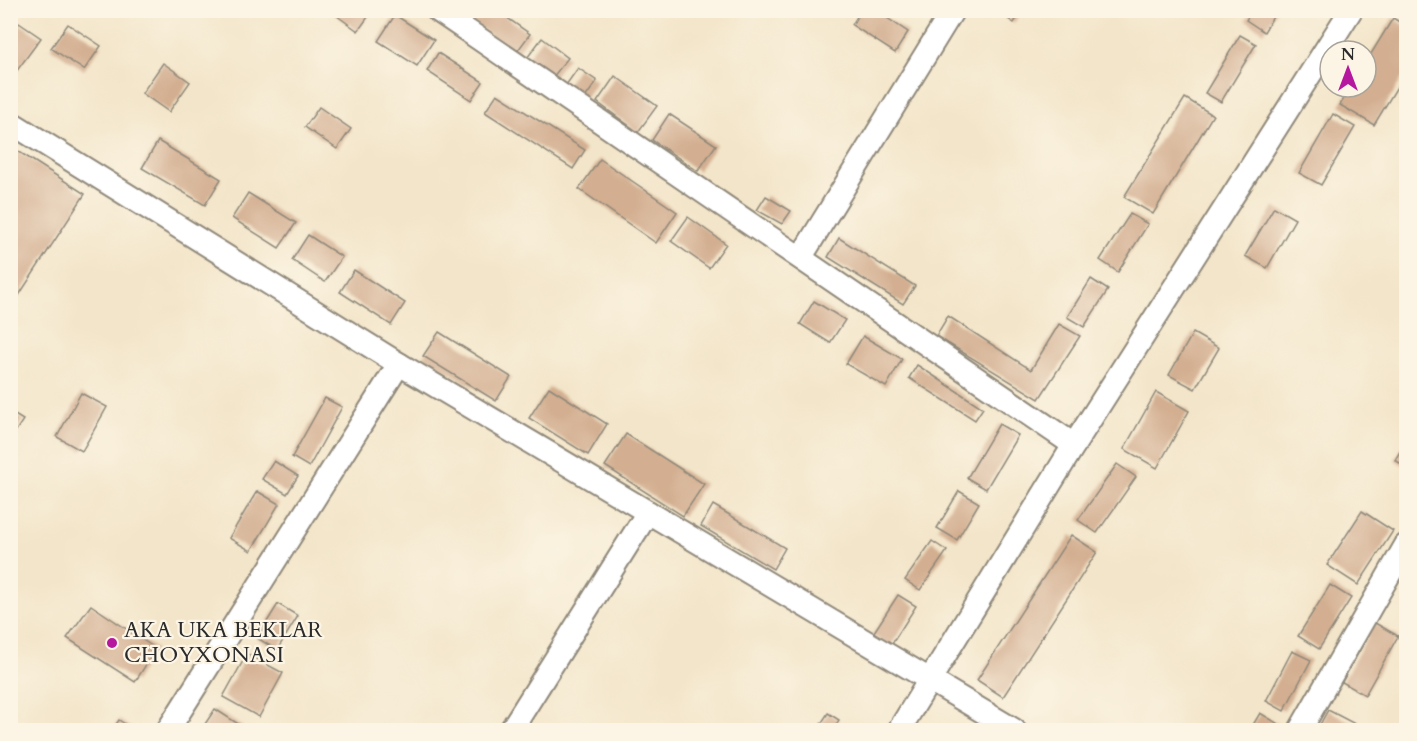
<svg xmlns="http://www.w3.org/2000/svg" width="1417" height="741" font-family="Cardo,serif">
  <rect width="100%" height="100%" fill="#fcf5e5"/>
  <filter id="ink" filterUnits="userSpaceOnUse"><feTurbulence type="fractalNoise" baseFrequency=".0167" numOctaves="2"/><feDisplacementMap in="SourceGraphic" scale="12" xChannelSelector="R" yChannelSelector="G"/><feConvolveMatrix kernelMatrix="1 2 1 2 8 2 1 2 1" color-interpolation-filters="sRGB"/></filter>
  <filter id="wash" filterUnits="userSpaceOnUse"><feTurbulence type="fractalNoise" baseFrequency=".008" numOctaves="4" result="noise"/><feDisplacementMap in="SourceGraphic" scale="24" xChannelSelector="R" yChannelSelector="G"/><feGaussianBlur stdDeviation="1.35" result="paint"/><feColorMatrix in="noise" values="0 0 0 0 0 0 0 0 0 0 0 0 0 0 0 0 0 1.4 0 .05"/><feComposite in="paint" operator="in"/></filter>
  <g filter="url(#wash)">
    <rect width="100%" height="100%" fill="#f3e5c9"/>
    <g id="blocks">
      <g fill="#d3ae90">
        <path d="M329 10H373L358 31Z"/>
        <path d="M455 10H496L530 34 516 53Z"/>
        <path d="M861 10H875L908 32 895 53 852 25Z"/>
        <path d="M995 10H1022L1014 23Z"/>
        <path d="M1252 10H1277L1264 32 1246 20Z"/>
        <path d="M395 15 434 40 417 66 378 41Z"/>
        <path d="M1393 18 1406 26V72L1374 125 1340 105 1351 87H1366V62Z"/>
        <path d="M19 23 41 38 10 80V34Z"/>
        <path d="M68 24 101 46 84 70 51 48Z"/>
        <path d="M1240 35 1256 44 1221 102 1205 93Z"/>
        <path d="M542 38 568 58 553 77 527 58Z"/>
        <path d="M438 53 483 82 471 100 427 71Z"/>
        <path d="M163 63 190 82 169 112 142 93Z"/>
        <path d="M578 68 597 81 585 98 566 85Z"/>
        <path d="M615 76 657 106 638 132 597 102Z"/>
        <path d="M497 94 585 150 573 169 485 112Z"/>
        <path d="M1185 98 1213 115 1153 214 1124 197Z"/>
        <path d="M319 107 351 129 337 149 305 127Z"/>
        <path d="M669 114 716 145 698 171 652 140Z"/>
        <path d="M1333 114 1355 127 1321 185 1299 173Z"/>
        <path d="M158 141 221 179 205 205 142 168Z"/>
        <path d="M10 146 85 194 10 309Z"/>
        <path d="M600 159 677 212 656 243 579 189Z"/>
        <path d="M248 193 296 223 279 248 232 218Z"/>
        <path d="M766 196 791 211 782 224 757 210Z"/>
        <path d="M1274 207 1295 219 1267 268 1245 256Z"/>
        <path d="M1130 214 1148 224 1118 272 1100 260Z"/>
        <path d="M688 217 726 244 709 268 671 241Z"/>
        <path d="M308 235 342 257 325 282 292 260Z"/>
        <path d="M839 238 915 286 903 304 828 257Z"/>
        <path d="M354 270 405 303 391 325 340 292Z"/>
        <path d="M1091 279 1108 290 1084 327 1067 317Z"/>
        <path d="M814 301 845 320 830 343 800 324Z"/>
        <path d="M948 316 1031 370 1059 324 1080 336 1039 399 936 336Z"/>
        <path d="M439 332 511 377 496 401 423 356Z"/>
        <path d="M1193 333 1219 348 1195 389 1169 375Z"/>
        <path d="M863 336 902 359 886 387 846 364Z"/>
        <path d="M917 365 983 408 975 420 909 378Z"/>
        <path d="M549 387 607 424 588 455 529 418Z"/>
        <path d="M1156 392 1189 411 1157 468 1124 449Z"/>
        <path d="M81 393 107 407 82 451 57 437Z"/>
        <path d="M325 398 342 407 309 467 292 457Z"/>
        <path d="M10 412 23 420 10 440Z"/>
        <path d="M999 424 1018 435 986 489 967 478Z"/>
        <path d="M626 434 704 484 683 516 605 466Z"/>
        <path d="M1406 441V467L1395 460Z"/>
        <path d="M274 461 298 476 287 494 262 479Z"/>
        <path d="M1117 464 1136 477 1097 533 1078 520Z"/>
        <path d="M257 491 279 504 251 551 229 538Z"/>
        <path d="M959 491 979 503 957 540 937 528Z"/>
        <path d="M713 505 785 548 773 569 701 526Z"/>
        <path d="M1362 511 1393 531 1358 585 1327 565Z"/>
        <path d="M1071 535 1097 552 1003 697 977 680Z"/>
        <path d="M932 541 947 551 920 590 905 580Z"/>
        <path d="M1330 585 1351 598 1319 649 1298 636Z"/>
        <path d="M898 595 916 606 890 647 872 635Z"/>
        <path d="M278 604 298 616 277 650 257 638Z"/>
        <path d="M91 605 156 649 135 682 67 638Z"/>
        <path d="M1375 623 1398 636 1365 695 1342 682Z"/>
        <path d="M1292 651 1311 660 1284 711 1266 701Z"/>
        <path d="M247 654 283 673 259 717 223 697Z"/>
        <path d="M215 709 243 727 241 730H201Z"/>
        <path d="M1328 710 1355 724 1351 730H1317Z"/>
        <path d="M828 713 839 720 833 730H817Z"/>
        <path d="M1260 713 1280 725 1277 730H1250Z"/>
        <path d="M119 720 134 730H112Z"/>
      </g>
    </g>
  </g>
  <g filter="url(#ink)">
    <use href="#blocks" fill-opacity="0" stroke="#8f887a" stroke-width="1.5"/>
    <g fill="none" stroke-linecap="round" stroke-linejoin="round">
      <g stroke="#8f887a" stroke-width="26">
        <g id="street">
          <path d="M437 10 1074 445"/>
          <path d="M10 122 399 364 1014 730"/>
          <path d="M801 257 953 10"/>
          <path d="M168 730 399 364"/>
          <path d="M511 730 648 512"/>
          <path d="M899 730 1074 445 1351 10"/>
          <path d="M1300 730 1406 545"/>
        </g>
      </g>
      <use href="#street" stroke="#fff" stroke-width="22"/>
    </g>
  </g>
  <circle fill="#b5179e" stroke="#fcf5e5" stroke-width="2" cx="112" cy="643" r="6"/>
  <g text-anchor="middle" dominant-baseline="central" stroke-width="4.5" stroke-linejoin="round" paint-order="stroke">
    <g font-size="22" fill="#2b2b2b" stroke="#fcf5e5" text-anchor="start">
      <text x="124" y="630">AKA UKA BEKLAR<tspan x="124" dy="25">CHOYXONASI</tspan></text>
    </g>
  </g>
  <rect width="1417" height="741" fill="none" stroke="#fcf5e5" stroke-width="36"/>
  <g transform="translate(1348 69)"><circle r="28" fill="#fcf5e5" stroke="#a8a49b" stroke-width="1.5"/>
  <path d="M0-4.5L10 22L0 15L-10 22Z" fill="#b5179e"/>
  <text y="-9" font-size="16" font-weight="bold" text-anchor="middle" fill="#2b2b2b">N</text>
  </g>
</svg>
